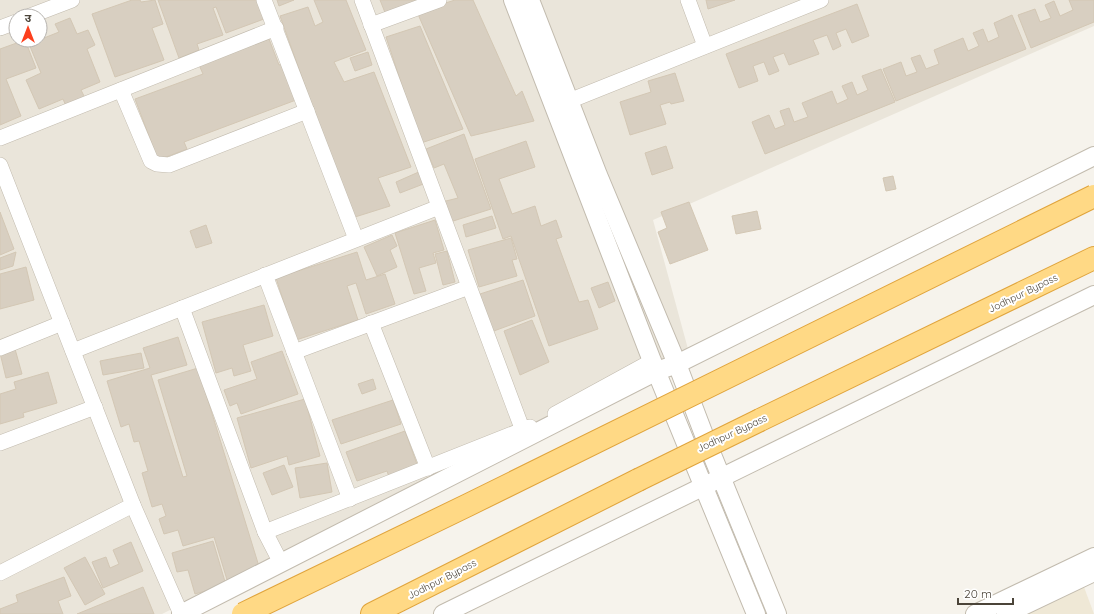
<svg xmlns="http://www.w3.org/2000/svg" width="1094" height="614" font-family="Quicksand,'Noto Sans Devanagari',sans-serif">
  <rect width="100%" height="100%" fill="#f6f3ec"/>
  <path fill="#eae5da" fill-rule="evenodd" d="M0 0H1094V26L653 220 688 349 162 614H0ZM16 16H40V40H16Z"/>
  <path fill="#efe8d6" d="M1084 587 1094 614H1028Z"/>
  <g fill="#d8cfc1" stroke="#d3c7b4">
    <path d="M132 0H140L141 2 155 0 163 24 152 28 164 60 115 77 92 14Z"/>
    <path d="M158 0H257L264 19 226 33 216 7 213 8 223 35 197 44 199 50 179 58Z"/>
    <path d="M277 0H294L279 6Z"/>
    <path d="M314 0H346L366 50 334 62 344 82 374 72 411 167 378 178 390 206 355 217 313 108 280 16 308 7 315 26 323 22Z"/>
    <path d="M380 0H425L386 15Z"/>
    <path d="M455 0H473L516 96 522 91 534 121 471 136 417 12Z"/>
    <path d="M706 0H735L708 9Z"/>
    <path d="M1069 0H1094V22L1031 48 1018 15 1035 9 1040 22 1051 18 1045 5 1054 1 1060 16 1073 10Z"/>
    <path d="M857 4 869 36 852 43 846 29 836 33 841 46 833 50 827 35 813 40 819 54 789 65 784 53 773 57 779 71 769 75 764 62 753 66 758 81 739 88 726 54Z"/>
    <path d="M1012 15 1026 49 896 101 883 69 901 62 906 76 917 72 911 58 920 55 926 69 939 64 934 50 963 38 968 51 979 46 973 33 983 29 988 42 999 37 994 23Z"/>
    <path d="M70 18 77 34 88 30 95 45 87 49 100 82 81 90 85 98 66 106 63 99 39 109 26 80 41 73 29 44 59 32 55 24Z"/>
    <path d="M420 26 463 129 421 143 386 37Z"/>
    <path d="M269 39 279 65 282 64 296 100 184 142 187 149 158 160 135 99 203 74 199 65Z"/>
    <path d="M25 40 36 68 6 79 21 116 0 125V49Z"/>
    <path d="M368 52 372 65 355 71 350 58Z"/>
    <path d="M881 69 895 102 765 154 752 122 769 115 775 129 785 125 780 111 789 108 794 122 808 117 802 103 832 91 837 104 848 99 842 86 852 82 857 95 868 90 862 76Z"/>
    <path d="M675 73 684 101 671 104 670 102 660 105 666 124 630 135 620 102 651 92 648 81Z"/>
    <path d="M464 134 491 209 450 222 442 202 458 198 444 164 434 168 426 149Z"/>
    <path d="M526 141 535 167 499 179 512 214 535 206 541 226 556 220 562 237 556 239 579 302 588 300 598 329 549 346 511 236 503 239 475 159Z"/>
    <path d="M666 146 673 168 652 175 645 153Z"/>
    <path d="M421 171 426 183 400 193 396 182Z"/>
    <path d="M893 176 896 189 886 191 883 178Z"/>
    <path d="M689 202 708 250 670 264 658 232 667 228 661 212Z"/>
    <path d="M757 211 761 229 736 234 732 216Z"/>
    <path d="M0 212 14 249 0 255Z"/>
    <path d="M492 216 496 228 466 237 463 225Z"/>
    <path d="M435 220 444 250 433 253 436 263 419 268 426 291 414 294 395 233Z"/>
    <path d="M206 225 212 243 196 248 190 231Z"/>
    <path d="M392 235 397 246 390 250 397 267 377 276 364 247Z"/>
    <path d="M511 238 517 259 512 260 517 276 479 287 468 250Z"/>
    <path d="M447 251 455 282 443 285 435 254Z"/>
    <path d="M16 252 13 266 0 270V258Z"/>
    <path d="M357 252 366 280 385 274 395 304 366 314 356 283 347 286 358 320 296 340 276 278Z"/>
    <path d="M26 267 34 300 0 309V274Z"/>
    <path d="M523 280 535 316 491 332 480 294Z"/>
    <path d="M608 282 615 301 599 308 591 288Z"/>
    <path d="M264 305 273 336 243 345 251 371 234 376 232 368 216 373 202 322Z"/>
    <path d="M532 320 549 362 520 375 504 331Z"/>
    <path d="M178 337 187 365 151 375 183 477 187 476 158 380 198 368 261 573 228 583 214 537 183 546 178 530 164 534 159 519 166 516 162 504 152 507 142 473 148 471 139 441 134 442 129 424 121 427 107 381 150 368 143 348Z"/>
    <path d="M15 349 22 374 6 378 0 353Z"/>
    <path d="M282 351 298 394 241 414 237 403 230 406 224 390 257 379 251 362Z"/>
    <path d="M141 353 144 368 103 375 100 361Z"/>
    <path d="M48 372 57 403 23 413 24 417 0 424V394L16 389 14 382Z"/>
    <path d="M373 379 376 389 362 394 358 384Z"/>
    <path d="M305 399 320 456 289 465 287 456 251 468 237 418Z"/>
    <path d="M393 400 401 424 341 444 332 420Z"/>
    <path d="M405 431 418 467 389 477 387 471 357 481 346 452Z"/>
    <path d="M327 463 332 492 300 498 295 468Z"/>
    <path d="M284 465 293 487 272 495 263 473Z"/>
    <path d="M213 541 226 585 195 594 188 570 177 572 172 553Z"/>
    <path d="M131 542 143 571 103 588 92 562 106 557 110 568 119 564 113 550Z"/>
    <path d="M85 557 105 594 85 605 64 568Z"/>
    <path d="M64 577 71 596 58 601 63 614H0V609L18 602 16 595Z"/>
    <path d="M143 587 154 614H77Z"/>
  </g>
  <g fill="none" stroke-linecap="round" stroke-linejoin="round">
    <g stroke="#c2bbae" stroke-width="16">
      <g id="minor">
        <path d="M264 0 356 239"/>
        <path d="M362 0 523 431"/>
        <path d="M688 0 705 46"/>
        <path d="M30 16 72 0"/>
        <path d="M371 25 439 0"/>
        <path d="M0 28 16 22"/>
        <path d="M121 90 151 161 157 164 169 165 307 111"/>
        <path d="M569 101 821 0"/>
        <path d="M0 138 276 28"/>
        <path d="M0 165 133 505 181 614"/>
        <path d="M265 275 350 499"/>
        <path d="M182 308 265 532 281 563"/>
        <path d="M371 323 428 468"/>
        <path d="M0 348 62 323"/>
        <path d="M73 351 439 207"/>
        <path d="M294 352 469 287"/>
        <path d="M555 414 652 361"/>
        <path d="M0 443 95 407"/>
        <path d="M265 532 530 427"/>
        <path d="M0 573 133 505"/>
      </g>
    </g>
    <g stroke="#c2bbae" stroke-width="20">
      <g id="tertiary">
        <path d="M513 0 652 361 756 614"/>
        <path d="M530 0 598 175 677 364 706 440 777 614"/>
        <path d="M181 614 657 371 677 364 1094 156"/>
        <path d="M443 614 1094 295"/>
        <path d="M975 614 1094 557"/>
        <path d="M1006 614 1094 572"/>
      </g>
    </g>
    <g stroke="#e0a43c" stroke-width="24">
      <g id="trunk">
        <path d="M760 420 1094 258"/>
        <path d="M372 614 638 480"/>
      </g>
    </g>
    <use href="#minor" stroke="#fff" stroke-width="15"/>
    <use href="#tertiary" stroke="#fff" stroke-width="18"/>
    <use href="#trunk" stroke="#ffd985" stroke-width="22"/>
    <g stroke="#e0a43c" stroke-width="24" stroke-linecap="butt">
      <g id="trunk-bridge">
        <path d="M638 480 760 420"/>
        <path d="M243 614 468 505 1094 196"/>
      </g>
    </g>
    <use href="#trunk-bridge" stroke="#ffd985" stroke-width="22"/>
  </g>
  <g text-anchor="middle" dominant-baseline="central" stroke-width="4" stroke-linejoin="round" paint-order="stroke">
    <g font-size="10" fill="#4b4439" stroke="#fff">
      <text transform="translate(1023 293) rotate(-26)">Jodhpur Bypass</text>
      <text transform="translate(732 433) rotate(-25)">Jodhpur Bypass</text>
      <text transform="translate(442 579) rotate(-27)">Jodhpur Bypass</text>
    </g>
  </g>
  <g transform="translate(28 28)"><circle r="19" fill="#ffffff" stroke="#b7b4b0"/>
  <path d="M0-3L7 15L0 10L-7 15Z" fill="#fc3f1d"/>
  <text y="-6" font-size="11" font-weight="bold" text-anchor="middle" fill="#4b4439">उ</text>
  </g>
  <path d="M958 598v6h55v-6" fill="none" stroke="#4b4439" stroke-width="2"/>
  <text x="964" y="598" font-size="12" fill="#4b4439" stroke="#ffffff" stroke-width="3" paint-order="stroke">20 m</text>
</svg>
